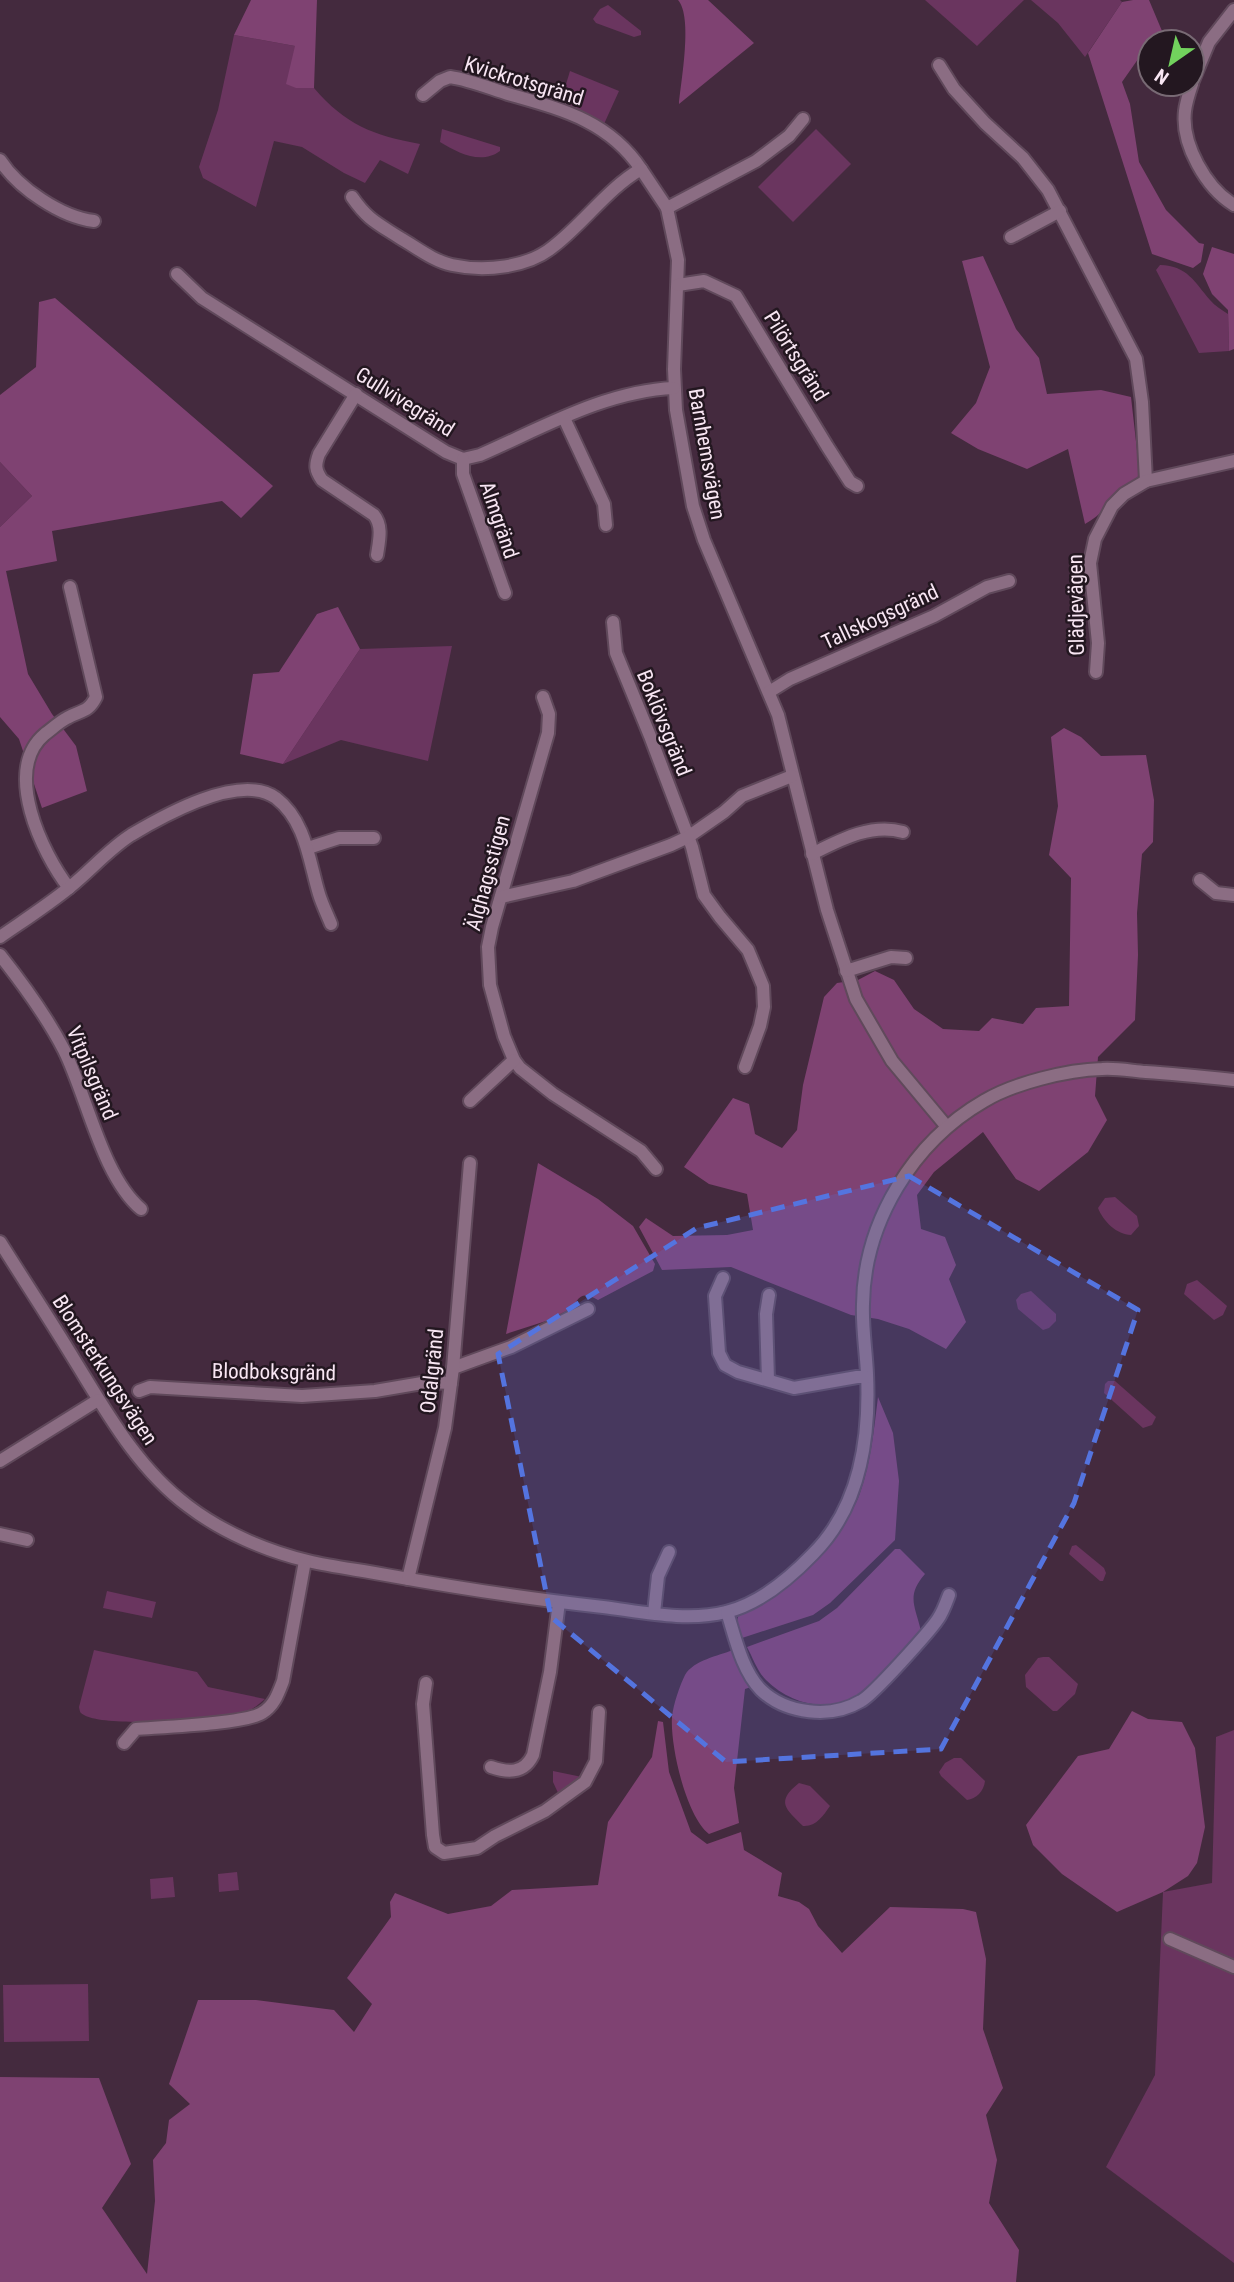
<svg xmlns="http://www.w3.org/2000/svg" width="1234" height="2282" font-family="'Roboto Condensed',sans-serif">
  <rect width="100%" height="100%" fill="#442a3e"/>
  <g fill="#6a355f">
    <path d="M925 0H1024L977 46Z"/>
    <path d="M1031 0H1120L1122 2 1085 57 1058 23Z"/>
    <path d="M608 5 641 31V35L634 37 596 23 593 19 600 9Z"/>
    <path d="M234 35 295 46 296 88H314C346 125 372 135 420 144L408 174 380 160 365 183 344 173 302 147 274 141 256 207 203 178 199 167 218 110Z"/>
    <path d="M570 71 619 91 604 124 560 104Z"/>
    <path d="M442 129 500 147V151C481 165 458 153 440 142Z"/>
    <path d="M816 129 851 164 793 222 758 187Z"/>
    <path d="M1160 265C1188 266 1194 282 1210 300 1215 306 1222 310 1228 314L1229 351 1199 353 1156 270Z"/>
    <path d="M0 462 32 496 0 527Z"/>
    <path d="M452 646 428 761 341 740 283 764 360 649Z"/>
    <path d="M1115 1197 1137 1216 1139 1226 1131 1235C1117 1235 1103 1221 1098 1208L1105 1198Z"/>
    <path d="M1197 1280 1227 1306 1223 1315 1214 1320 1184 1294 1187 1284Z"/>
    <path d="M1031 1291 1056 1314V1321L1049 1328 1043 1330 1018 1309 1016 1300 1021 1294Z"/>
    <path d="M1108 1381H1115L1156 1417 1152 1425 1143 1428 1104 1393 1105 1384Z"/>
    <path d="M1076 1545 1104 1568 1106 1573 1103 1581H1100L1069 1554 1072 1546Z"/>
    <path d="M107 1591 156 1602 152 1618 103 1608Z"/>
    <path d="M94 1650 197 1672 208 1687 265 1699C258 1705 251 1711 242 1713 216 1720 106 1728 84 1715 80 1713 80 1712 79 1707Z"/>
    <path d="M1043 1657H1049L1078 1684 1075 1694 1057 1711H1053L1026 1687 1025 1675 1038 1658Z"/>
    <path d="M1234 1730V2263L1106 2167 1155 2075 1163 1892 1212 1883 1216 1737Z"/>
    <path d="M954 1758H961L985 1781C984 1791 976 1799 967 1800L941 1776 939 1772 945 1763Z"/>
    <path d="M553 1771 582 1777 559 1795 553 1782Z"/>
    <path d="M799 1783 810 1786 830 1806C823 1816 816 1827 803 1826 786 1809 775 1802 799 1783Z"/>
    <path d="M237 1872 239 1890 219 1892 218 1874Z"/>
    <path d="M173 1877 175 1897 151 1899 150 1879Z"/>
    <path d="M88 1984 89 2041 4 2042 3 1985Z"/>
  </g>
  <g fill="#7f4272">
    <path d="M251 0H317L314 88H296L286 84 295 46 234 35Z"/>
    <path d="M678 0H708L754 43 679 104C681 81 693 17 678 0Z"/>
    <path d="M1133 0H1149L1162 31 1150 42 1122 82 1130 104 1139 162 1166 210 1199 243 1204 244 1201 262 1193 268 1152 254 1088 53 1122 2Z"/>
    <path d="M1212 247 1234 254V349L1229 351 1228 310 1212 294 1203 274Z"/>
    <path d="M983 256 1016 329 1039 358 1047 394 1101 390 1131 397 1140 477C1118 490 1107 512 1085 524L1068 449 1027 469 978 449 951 433 976 403 990 367 962 261Z"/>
    <path d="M55 298 273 486 241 518 222 501 52 531 57 561 6 571 28 674 52 714 76 746 87 791 42 808 19 739 0 717V527L32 496 0 462V395L36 367 39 302Z"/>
    <path d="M338 607 360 649 283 764 240 754 253 674 279 672 317 614Z"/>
    <path d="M1064 728 1081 737 1101 756 1146 755 1154 800 1153 842 1142 854 1137 913 1138 955 1135 1020 1098 1057 1095 1096 1107 1120 1088 1152 1039 1191 1016 1179 983 1132 934 1172 917 1195 921 1229 945 1237 956 1265 949 1279 966 1322 946 1349 909 1329 878 1319 851 1315 731 1267 662 1270 639 1227 646 1218 673 1236 727 1235 753 1230 747 1194 709 1184 684 1167 733 1098 749 1104 755 1134 782 1148 797 1130 803 1085 824 997 837 983 858 980 875 971 894 980 914 1009 943 1029 979 1031 992 1018 1023 1024 1036 1008 1069 1006 1071 878 1049 855 1058 806 1051 737Z"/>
    <path d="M538 1163 598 1199 633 1226 655 1264 653 1271 598 1300C581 1290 577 1298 571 1313L506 1334Z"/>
    <path d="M878 1397 893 1433 899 1481 895 1540 830 1603 813 1615 742 1638 737 1621 739 1613C782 1590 805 1574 835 1535 845 1522 855 1508 860 1493 871 1462 874 1429 878 1397Z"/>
    <path d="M895 1549H900L925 1574C906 1596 915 1605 921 1631 903 1650 886 1675 865 1691 834 1715 792 1706 766 1680 757 1671 753 1658 747 1647L819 1621 837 1608Z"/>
    <path d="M733 1650 751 1687 745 1689 734 1788 739 1823 709 1834C686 1816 670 1746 672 1717 673 1705 680 1685 685 1675 694 1660 718 1656 733 1650Z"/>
    <path d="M1132 1711 1148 1719 1182 1722 1195 1748 1205 1827 1197 1863 1188 1876 1163 1892 1117 1912 1062 1874 1033 1845 1026 1825 1078 1756 1109 1749Z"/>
    <path d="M658 1721 663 1722 669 1772 691 1832 707 1844 741 1832 744 1850 782 1873 778 1896 799 1902 809 1909 818 1926 842 1953 890 1907 963 1909 976 1912 986 1959 983 2029 1003 2088 986 2115 997 2160 989 2203 1019 2250 1016 2282H0V2077L99 2078 131 2164 102 2208 147 2274 155 2201 153 2160 166 2143 169 2120 190 2104 169 2084 198 2000H256L334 2010 354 2032 372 2004 347 1978 391 1917 390 1902 395 1893 448 1914 491 1906 512 1890 598 1885 608 1822 652 1757Z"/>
  </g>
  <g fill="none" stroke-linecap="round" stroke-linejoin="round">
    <g stroke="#60495b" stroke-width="16">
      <g id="street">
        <path d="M939 65 954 89 985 123 1023 158 1048 190 1136 359 1142 402 1146 481"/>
        <path d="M1192 83 1209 42 1234 10"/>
        <path d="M1192 84C1189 93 1186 102 1185 111 1181 144 1206 188 1234 205"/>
        <path d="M423 95 440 81 450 77C470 80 489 88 508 94 560 109 608 120 641 169"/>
        <path d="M803 119 789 136 756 161 667 208 678 260 674 369 676 410 693 506 704 540 778 715 827 910 856 999 892 1061 947 1127"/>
        <path d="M0 160C18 188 61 217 94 221"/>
        <path d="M352 197C368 220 377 223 400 238 416 247 433 261 452 265 484 272 528 268 554 246 585 222 607 189 641 169L667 208"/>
        <path d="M1011 237 1060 211"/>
        <path d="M177 274 202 298 446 452 463 459 480 455C542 428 605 391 674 388"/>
        <path d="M678 285 704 281 736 296 827 446 850 482 857 486"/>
        <path d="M356 394 319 454C315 465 315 470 322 480L374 515C383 526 379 541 377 555"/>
        <path d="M564 418 604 504 606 525"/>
        <path d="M463 459V474L505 593"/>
        <path d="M613 622 616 653 650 736 692 847 704 895 720 917 748 950 763 986 764 1007 760 1026 745 1067"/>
        <path d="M1096 672 1098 643 1090 563 1095 539 1112 506 1124 494 1146 481 1234 461"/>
        <path d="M769 692 790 679 934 616 987 587 1009 581"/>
        <path d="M543 697 549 714 548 733 492 927 488 947 490 985 504 1036 514 1060 520 1068 553 1094 641 1151 656 1169"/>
        <path d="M308 848 339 838H374"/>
        <path d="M812 854C840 840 871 823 903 832"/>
        <path d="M1200 880 1216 893 1234 895"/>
        <path d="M69 888C42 853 2 770 45 734 52 729 59 722 67 718 81 710 88 713 96 697L70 587"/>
        <path d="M501 897 573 881 671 845 688 837 724 812 742 796 792 776"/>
        <path d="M0 937C23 921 48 905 70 887 90 871 109 849 131 835 163 816 240 772 276 798 306 821 309 861 319 894 322 904 327 914 331 924"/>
        <path d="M0 955C23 984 47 1017 64 1050 87 1096 102 1176 141 1209"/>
        <path d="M846 971 891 957 906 958"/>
        <path d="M470 1101 514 1060"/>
        <path d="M0 1242C25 1282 51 1321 75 1361 107 1413 138 1469 188 1506 222 1532 266 1551 308 1561 333 1567 360 1570 386 1575 458 1588 530 1599 603 1607 643 1612 687 1622 726 1612 759 1604 790 1578 813 1554 860 1507 870 1438 867 1374 866 1351 862 1327 863 1304 864 1222 913 1142 984 1101 1014 1083 1067 1070 1102 1069 1117 1068 1132 1071 1146 1072 1176 1074 1205 1077 1234 1080"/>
        <path d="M723 1278 715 1296 719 1353 725 1365 738 1372 794 1388 857 1377H867"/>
        <path d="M453 1368 511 1347 588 1309"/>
        <path d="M768 1380 766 1314 769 1295"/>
        <path d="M139 1391 150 1387 302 1396 375 1391 428 1382 451 1383"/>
        <path d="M0 1461 98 1400"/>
        <path d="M0 1534 27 1540"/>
        <path d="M408 1579 445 1428 453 1368 470 1163"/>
        <path d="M727 1612C735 1637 742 1671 761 1690 786 1714 831 1719 861 1701 873 1695 930 1631 938 1619 943 1612 946 1603 949 1595"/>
        <path d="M654 1613 658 1576 669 1552"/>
        <path d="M426 1683 423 1704 433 1835 435 1847 444 1853 477 1848 495 1836 545 1811 585 1782 596 1761 599 1712"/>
        <path d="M124 1743 136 1729C161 1727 245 1724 262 1713 274 1706 278 1694 283 1681L305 1561"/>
        <path d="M491 1767C508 1773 524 1774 533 1755L550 1672 559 1602"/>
        <path d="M1170 1939 1234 1967"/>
      </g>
    </g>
    <use href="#street" stroke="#8b6d83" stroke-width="12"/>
  </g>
  <path fill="#5474df" fill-opacity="0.2" stroke="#5474df" stroke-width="5" stroke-dasharray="14 9" stroke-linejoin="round" d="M909 1176 1138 1310 1074 1503 941 1749 726 1762 551 1617 498 1354 697 1228Z"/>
  <g text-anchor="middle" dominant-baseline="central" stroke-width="5" stroke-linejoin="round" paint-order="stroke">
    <g font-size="21" fill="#f8e6f3" stroke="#231720">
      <text transform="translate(524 81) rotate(17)">Kvickrotsgränd</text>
      <text transform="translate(796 356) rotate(58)">Pilörtsgränd</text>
      <text transform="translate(405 402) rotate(32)">Gullvivegränd</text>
      <text transform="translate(707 454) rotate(80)">Barnhemsvägen</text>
      <text transform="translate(499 520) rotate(71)">Almgränd</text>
      <text transform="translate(1076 605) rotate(-91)">Glädjevägen</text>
      <text transform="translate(880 617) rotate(-25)">Tallskogsgränd</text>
      <text transform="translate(664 723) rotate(68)">Boklövsgränd</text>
      <text transform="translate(488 873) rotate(-75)">Älghagsstigen</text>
      <text transform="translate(92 1073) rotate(67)">Vitpilsgränd</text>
      <text transform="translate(105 1370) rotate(57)">Blomsterkungsvägen</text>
      <text transform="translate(432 1371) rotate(-84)">Odalgränd</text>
      <text transform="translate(274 1372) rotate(1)">Blodboksgränd</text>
    </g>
  </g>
  <g transform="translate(1171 63) rotate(214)"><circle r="33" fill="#231720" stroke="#786a74" stroke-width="2"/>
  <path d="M0-5L12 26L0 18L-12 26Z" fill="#72d25d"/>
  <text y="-10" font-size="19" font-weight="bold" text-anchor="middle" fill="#f8e6f3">N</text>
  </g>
</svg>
